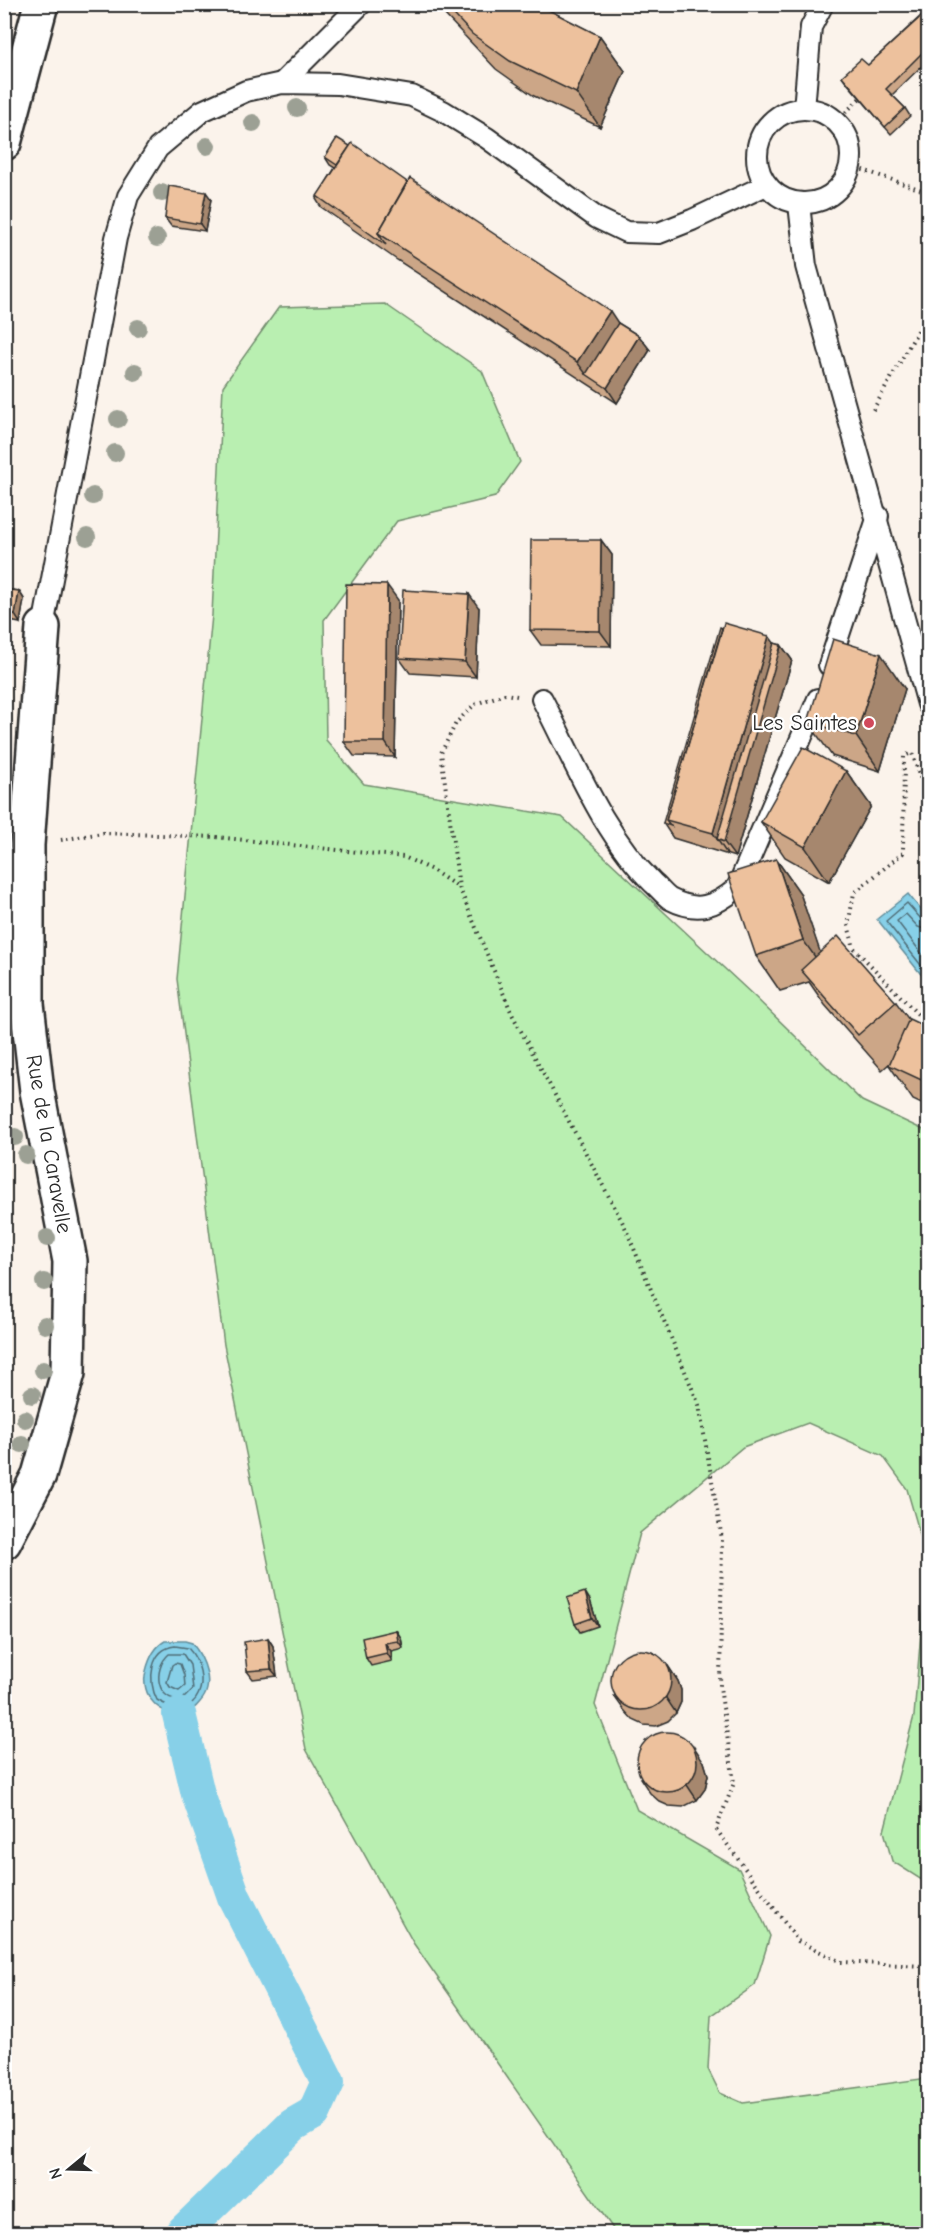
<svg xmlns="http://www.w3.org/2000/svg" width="933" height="2238" font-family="'Comic Neue',sans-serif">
  <rect width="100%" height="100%" fill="#fbf3eb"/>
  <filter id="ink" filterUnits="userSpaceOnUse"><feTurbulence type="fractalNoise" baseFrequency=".0167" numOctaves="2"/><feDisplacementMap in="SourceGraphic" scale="12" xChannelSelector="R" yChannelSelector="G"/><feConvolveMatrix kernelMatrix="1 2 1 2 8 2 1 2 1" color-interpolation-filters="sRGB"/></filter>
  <g filter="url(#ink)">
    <path fill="#b9efb1" stroke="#728d6e" stroke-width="1.5" d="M385 304 482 371 520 462 495 497 397 521 324 620 326 740 364 784 562 817 753 995 862 1101 928 1132V1884L892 1861 884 1831 914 1716 927 1559 907 1489 883 1456 808 1423 743 1447 640 1533 595 1705 637 1810 739 1869 770 1936 755 1985 711 2016 708 2069 720 2093 743 2103 928 2078V2233H616L414 1944 306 1749 224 1345 177 979 212 615 223 386 279 307Z"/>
    <g fill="#87d0e8" stroke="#628e9c" stroke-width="1.5">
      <path d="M908 894 926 916H928V983L877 919Z"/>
      <path d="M165 1641H185L192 1643C204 1658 216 1685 200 1702 196 1707 192 1711 186 1713 161 1719 139 1695 146 1671 149 1659 154 1647 165 1641Z"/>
    </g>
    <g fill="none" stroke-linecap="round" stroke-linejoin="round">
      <g stroke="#506d77" stroke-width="1.5">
        <path d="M928 922 922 920 907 903 886 921 928 974"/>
        <path d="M928 930 918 927 906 914 897 921 928 962"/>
        <path d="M175 1646 188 1648C214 1676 200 1726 157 1700 147 1681 150 1649 175 1646Z"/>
        <path d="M169 1654H183L190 1665 193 1689 183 1699C156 1703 152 1669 169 1654Z"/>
        <path d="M175 1663 180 1664 184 1675 185 1686 179 1691 170 1687 167 1682 172 1665Z"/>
      </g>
      <path stroke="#87d0e8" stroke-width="34" d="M179 1714 198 1794 234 1897 328 2082 314 2113 293 2125 181 2234"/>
      <g stroke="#2b2b2b" stroke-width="24">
        <g id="service">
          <path d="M282 83 361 4"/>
          <circle cx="804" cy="156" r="47"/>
          <path d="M804 109 811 27 823 4"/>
          <path d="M799 204 806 266 928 704"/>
          <path d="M43 627 116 238 128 196 158 148 202 111 246 91 282 83 338 84 412 96 443 111 487 138 597 218 626 232 659 233 692 220 766 185"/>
          <path d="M829 665 878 516"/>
          <path d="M542 699C575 762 602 833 653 883 659 888 664 895 670 899 697 913 715 907 737 888L818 699"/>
        </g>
      </g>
      <g stroke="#2b2b2b" stroke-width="38">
        <g id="minor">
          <path d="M4 143 41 4"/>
          <path d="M4 1542 39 1475 68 1373 70 1261 37 1091 27 1004V845L43 627"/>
        </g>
      </g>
      <g stroke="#2b2b2b" stroke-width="4" stroke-dasharray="1.5 4.5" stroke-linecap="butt">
        <path d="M837 121 860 98"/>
        <path d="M851 166 928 192"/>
        <path d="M873 410 928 313"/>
        <path d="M517 696 505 694 475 704 456 723 441 753 459 887 512 1014 625 1227 699 1405 722 1539 720 1687 734 1783 716 1829 798 1941 841 1962 923 1966 928 1968"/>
        <path d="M928 801 912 753 904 756 903 853 854 893 848 925 854 948 928 1025"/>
        <path d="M61 840 103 833 216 837 404 857 432 870 458 887"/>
      </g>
      <use href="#service" stroke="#fff" stroke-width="20"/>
      <use href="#minor" stroke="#fff" stroke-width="33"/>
    </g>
    <g fill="#9ca094">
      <circle cx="297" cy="108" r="9"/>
      <circle cx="253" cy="123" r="9"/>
      <circle cx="207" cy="146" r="9"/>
      <circle cx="162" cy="193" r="9"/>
      <circle cx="157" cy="238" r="9"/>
      <circle cx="138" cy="328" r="9"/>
      <circle cx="135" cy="372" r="9"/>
      <circle cx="118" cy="419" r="9"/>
      <circle cx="115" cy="453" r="9"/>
      <circle cx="93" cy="496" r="9"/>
      <circle cx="87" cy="537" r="9"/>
      <circle cx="15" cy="1137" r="9"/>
      <circle cx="26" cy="1155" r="9"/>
      <circle cx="47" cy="1238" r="9"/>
      <circle cx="44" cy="1282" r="9"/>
      <circle cx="45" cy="1325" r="9"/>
      <circle cx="43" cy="1370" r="9"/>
      <circle cx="32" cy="1395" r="9"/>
      <circle cx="25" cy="1419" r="9"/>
      <circle cx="22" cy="1444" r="9"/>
    </g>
    <g fill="#cca687" stroke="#2b2b2b" stroke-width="1.5">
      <path d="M438 4H537L600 36 625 71 600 127 534 96 496 69 445 15Z"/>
      <path d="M916 4H928V60L892 95 905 108 910 116 891 134 847 83 842 76 868 65 924 13Z"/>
      <path d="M325 157 407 182 618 323 639 336 650 350 617 403 397 260 321 207 316 199 335 168 330 165Z"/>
      <path d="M211 199 205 231 171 226 165 218Z"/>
      <path d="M601 540 612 555 611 646 541 645 530 630Z"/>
      <path d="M4 589 19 591 24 599 20 623 4 620Z"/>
      <path d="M398 600 395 757 354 756 344 742Z"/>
      <path d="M479 608 476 677 410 673 399 658Z"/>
      <path d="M774 643 781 645 792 660 735 857 673 838 663 823Z"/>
      <path d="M905 689 880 771 832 756 808 722Z"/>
      <path d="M846 771 871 806 829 882 785 857 761 822Z"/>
      <path d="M776 859 800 893 820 953 896 1002 909 1020 928 1028V1107L913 1100 889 1065V1064L882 1070 825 1005 809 982 780 991 756 956Z"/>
      <path d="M590 1600 598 1626 580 1632 575 1624Z"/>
      <path d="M396 1630 401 1638 403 1648 391 1651 392 1661 371 1666 366 1658Z"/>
      <path d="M268 1638 273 1646 277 1676 253 1679 247 1671Z"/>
      <path d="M668 1666 678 1681 681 1690V1702L676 1713 668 1721 656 1726 644 1725 633 1720 624 1710 614 1696Z"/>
      <path d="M704 1762 708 1775 705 1789 697 1800 683 1807 669 1806 660 1802 650 1793 640 1778Z"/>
    </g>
    <g fill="#a6876e" stroke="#2b2b2b" stroke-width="1.5">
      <path d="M600 36 625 71 600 127 576 93Z"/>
      <path d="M206 192 211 199 205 231 200 224Z"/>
      <path d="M610 311 628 338 586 374 577 362Z"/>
      <path d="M639 336 650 350 617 403 607 388Z"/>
      <path d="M601 540 612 555 611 646 600 631Z"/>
      <path d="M387 585 398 600 395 757 385 742Z"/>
      <path d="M19 591 24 599 20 623 15 615Z"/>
      <path d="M469 594 479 608 476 677 465 662Z"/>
      <path d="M769 636 780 651 781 645 792 660 735 857 724 842 717 839 727 854 713 833Z"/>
      <path d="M881 654 905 689 880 771 856 736Z"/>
      <path d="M846 771 871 806 829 882 805 847Z"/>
      <path d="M776 859 800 893 828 975 803 940Z"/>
      <path d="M585 1592 590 1600 598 1626 592 1618Z"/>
      <path d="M396 1630 401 1638 403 1648 398 1641Z"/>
      <path d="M268 1638 273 1646 277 1676 271 1669Z"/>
      <path d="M385 1643 391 1651 392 1661 387 1653Z"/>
      <path d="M668 1666 678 1681 681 1690V1702L676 1713 666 1698Z"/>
      <path d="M694 1747 704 1762 708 1775 705 1789 697 1800 687 1785Z"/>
    </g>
    <g fill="#edc19d" stroke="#2b2b2b" stroke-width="1.5">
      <path d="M444 4H537L600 36 576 93 510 61 472 34Z"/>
      <path d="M918 4H928V47L886 89 905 108 885 127 842 76 861 59 868 65 925 13Z"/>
      <path d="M337 138 350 146 337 165 325 157Z"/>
      <path d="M352 143 407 182 378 233 386 245 317 196Z"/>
      <path d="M410 178 610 311 577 362 378 233Z"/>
      <path d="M169 186 206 192 200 224 165 218Z"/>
      <path d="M618 323 639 336 607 388 586 374Z"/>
      <path d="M531 540H601L600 631 530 630Z"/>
      <path d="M346 584 387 585 385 742H344Z"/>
      <path d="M4 589 19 591 15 615 4 613Z"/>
      <path d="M403 590 469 594 465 662 399 658Z"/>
      <path d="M724 623 769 636 713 833 666 820Z"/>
      <path d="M720 627 722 628 666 820 671 826 663 823Z"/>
      <path d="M833 639 881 654 856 736 808 722Z"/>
      <path d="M774 643 781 645 724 842 717 839Z"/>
      <path d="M803 747 846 771 805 847 761 822Z"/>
      <path d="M776 859 803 940 756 956 728 874Z"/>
      <path d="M838 936 896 1002 858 1035 801 970Z"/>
      <path d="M909 1019 928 1028V1083L889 1065Z"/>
      <path d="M585 1592 592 1618 575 1624 567 1598Z"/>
      <path d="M396 1630 398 1641 385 1643 387 1653 366 1658 362 1638Z"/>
      <path d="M268 1638 271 1669 247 1671 244 1642Z"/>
      <circle cx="641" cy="1680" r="30"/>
      <circle cx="667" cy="1762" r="30"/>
    </g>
  </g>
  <circle fill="#d1495b" stroke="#fff" stroke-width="2" cx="869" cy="723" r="6"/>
  <g text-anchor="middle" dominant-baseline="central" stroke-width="4.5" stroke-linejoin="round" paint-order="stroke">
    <g font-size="22" fill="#2b2b2b" stroke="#fff" text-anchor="end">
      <text x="857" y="723">Les Saintes</text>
    </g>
    <g font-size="22" fill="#2b2b2b" stroke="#fff">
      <text transform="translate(49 1144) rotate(80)">Rue de la Caravelle</text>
    </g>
  </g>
  <rect width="933" height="2238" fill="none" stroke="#fff" stroke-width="24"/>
  <rect x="12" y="12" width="909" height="2214" fill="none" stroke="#2b2b2b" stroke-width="2" filter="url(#ink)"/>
  <g transform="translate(69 2169) rotate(251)" stroke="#ffffff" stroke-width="4.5" paint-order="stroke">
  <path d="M0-4.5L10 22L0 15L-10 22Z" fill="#2b2b2b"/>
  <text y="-9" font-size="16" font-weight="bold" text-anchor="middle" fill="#2b2b2b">N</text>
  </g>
</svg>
